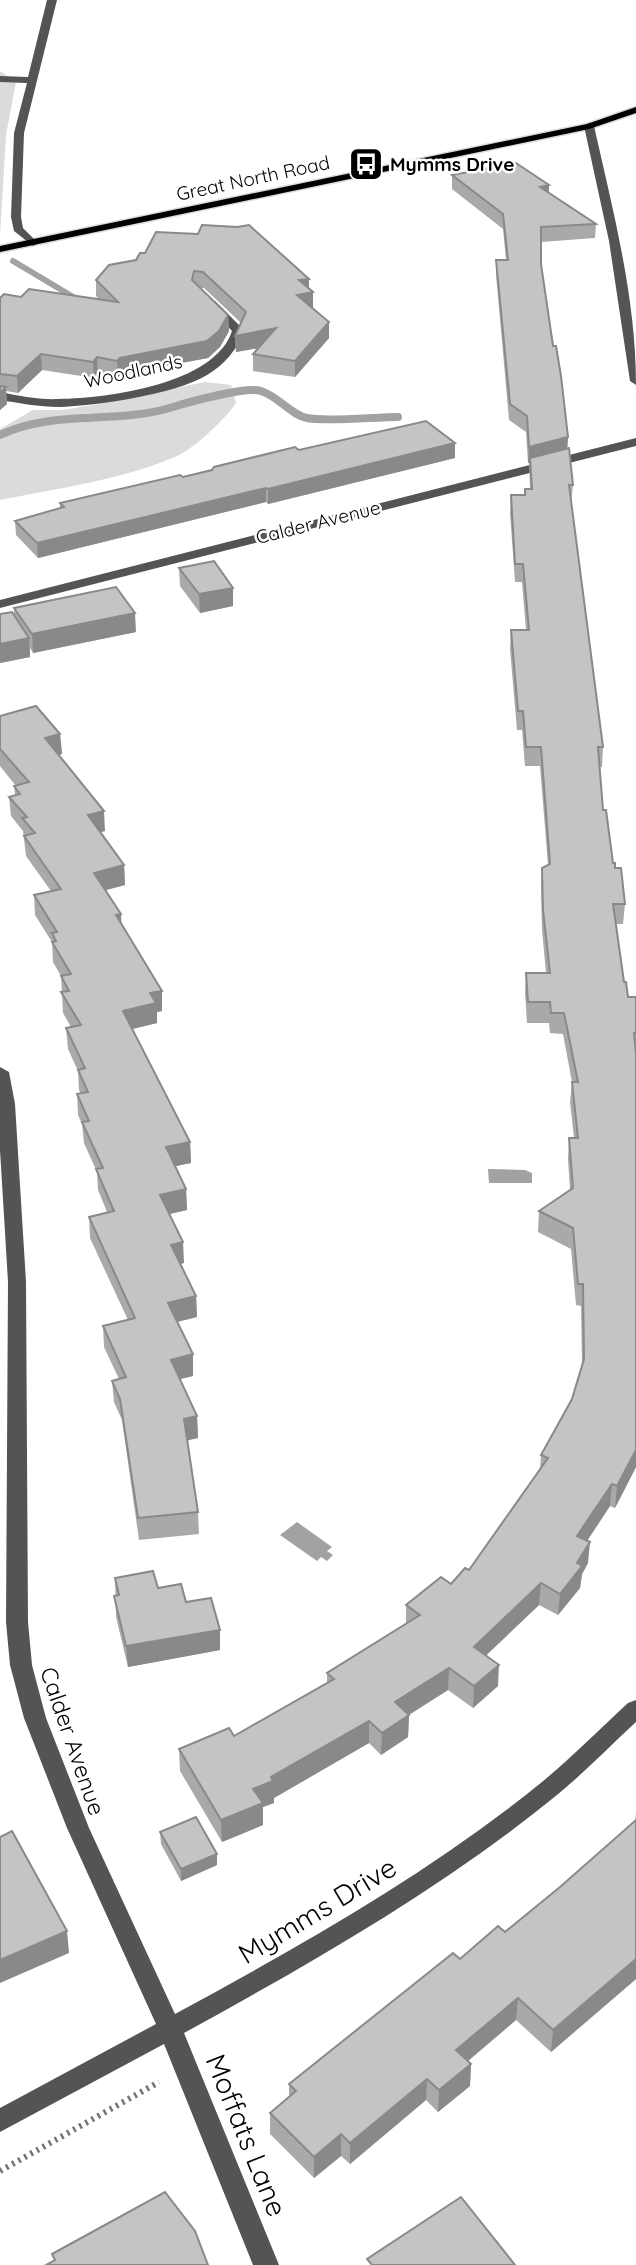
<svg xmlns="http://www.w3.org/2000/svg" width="636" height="2265" font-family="Quicksand,sans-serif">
  <rect width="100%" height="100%" fill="#fff"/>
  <g fill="#dbdbdb">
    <path d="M0 71 16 82 6 135 0 236Z"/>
    <path d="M205 382 231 385 236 403C225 419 195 448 177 456 122 480 59 488 0 500V429L33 410H63L93 405Z"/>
  </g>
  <g fill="#a2a2a2">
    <path d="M488 1169 525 1170 532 1173V1183H489Z"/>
    <path d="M297 1522 332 1547 327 1551 333 1555 327 1561 321 1557 317 1561 280 1535Z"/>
  </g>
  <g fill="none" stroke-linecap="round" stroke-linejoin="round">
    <path stroke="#a2a2a2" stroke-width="6" d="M13 261 80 301"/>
    <path stroke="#a2a2a2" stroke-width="8" d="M0 435C55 409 116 425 173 407 189 402 247 386 261 391 278 396 291 415 307 418 327 422 375 417 398 417"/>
    <g stroke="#dbdbdb" stroke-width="3">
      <path id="major" d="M636 107V113L589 129 0 252V246L587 124Z"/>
    </g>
    <path stroke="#767676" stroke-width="6" stroke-dasharray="2.5 4.5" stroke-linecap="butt" d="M0 2171 159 2082"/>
    <g fill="#545454" fill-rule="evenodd">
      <path d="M47 0H57L24 133 21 217 23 228 38 243 33 246 14 231 11 217 14 133 27 83 0 82V76L28 77Z"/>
      <path d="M589 123 594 126C613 211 636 297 636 385L630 381 609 241 584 126Z"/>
      <path d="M207 301H215L244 330C238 349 224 365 207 375 176 394 96 406 59 407 39 407 19 403 0 400V392C20 396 39 400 59 399 109 398 215 384 232 331L207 305Z"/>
      <path d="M636 438V446L0 608V600Z"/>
      <path d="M0 1067 9 1072 15 1104 26 1282 28 1622 32 1665 46 1718 89 1828 175 2014C302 1945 430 1873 542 1782 572 1757 600 1729 628 1703L636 1700V1722C610 1746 585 1772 557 1795 443 1888 313 1962 184 2033L279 2265H253L164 2044 0 2132V2108L156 2024 67 1828 24 1718 10 1665 6 1622 8 1282 0 1150Z"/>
    </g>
    <use href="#major" fill="#000" fill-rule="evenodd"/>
  </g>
  <g fill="#a9a9a9">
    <path d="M452 175 549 185V193L596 224 595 238 541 242V264L568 437 567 449 573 485 571 503 603 747 602 767H600L603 810 613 863 615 868 625 904 623 924H616L624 982 628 997H636V1467L615 1508 610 1506 587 1540 588 1563 582 1574 580 1588 558 1615 539 1605 486 1655 498 1686 473 1708 448 1690 409 1715 408 1737 381 1755 369 1743 274 1798V1803L263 1807V1825L222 1842 180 1771 179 1749 234 1736 327 1683V1673L406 1624V1605L451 1584 469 1570 540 1469 541 1455 572 1399 582 1365 581 1306 576 1305 571 1249 538 1232 539 1211 570 1190 568 1159 569 1138H574L570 1102 572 1082 563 1034 550 1033 549 1023H527L525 993 526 973H546L542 930 541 887 542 868 548 865 540 766H525L522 730H517L510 649 511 630H526L522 582H515L510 513 511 495H524L525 489H530L529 462 528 463 526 432 509 420 496 274V260H506L503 229 452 189Z"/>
    <path d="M136 260 309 289 313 292V308L329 338 295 377 253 371V354L258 348 236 352 235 336 241 323 204 288H200L228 315 229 331 220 347 208 358 121 374 118 377 98 374 94 378 42 370 18 393 6 391 7 404 0 410V298L21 297 99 299 96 296V280Z"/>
    <path d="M455 443V458L268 504 266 502 38 558 16 535 15 521 60 508V503L183 477 299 450Z"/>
    <path d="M179 568 233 606 200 613 180 586Z"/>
    <path d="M14 608 136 632 33 653 30 648V657L0 663V614L14 615Z"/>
    <path d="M0 716 60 734 62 754 58 755 105 831 100 832 124 865 125 885 105 890 121 914V924L162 1011 157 1012V1023L132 1029 190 1142 191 1163 175 1166 186 1189 187 1210 169 1214 184 1263 180 1264 196 1296 197 1317 177 1322 193 1376 180 1379 197 1416 198 1438 187 1440 198 1512 199 1534 139 1540 122 1420 114 1402 112 1381 119 1379 104 1347 103 1326 128 1320 90 1238 89 1217 107 1212 98 1190 97 1172 84 1143 82 1124 78 1115 77 1094H81L79 1090 78 1071 68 1049 66 1028 71 1027 63 1013 61 976 53 962 52 942 35 915 34 895 51 891 26 856 23 831 11 816 9 797 15 795 14 786H16L0 766Z"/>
    <path d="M115 1578 158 1588 186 1602 220 1630V1650L128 1667 116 1617Z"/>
    <path d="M636 1813V1979L551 2052 516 2020 468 2061 471 2064 470 2086 438 2112 426 2100 350 2164 341 2156 314 2178 270 2134V2113L289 2097V2084L460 1959 505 1932 560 1887 635 1821Z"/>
    <path d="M160 1832 217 1854V1865L181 1881 161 1844Z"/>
  </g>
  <g fill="#898989">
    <path d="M549 185V199L540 187Z"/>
    <path d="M309 279V293L313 292V308L297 311 299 280Z"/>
    <path d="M228 315 229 331 220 347 208 358 121 374 118 377 117 361 120 358Z"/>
    <path d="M329 322V338L295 377V361Z"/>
    <path d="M276 328 277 345 236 352 235 336Z"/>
    <path d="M41 354 42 370 18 393 17 376Z"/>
    <path d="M97 357 98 374 94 378 93 362Z"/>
    <path d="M6 387 7 404 0 410V392Z"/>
    <path d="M568 437 567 453 528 463 529 447Z"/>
    <path d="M455 443V458L268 504V489Z"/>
    <path d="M266 488V502L38 558 37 543Z"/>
    <path d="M233 588V606L200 613 199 594Z"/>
    <path d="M135 613 136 632 33 653 32 634Z"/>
    <path d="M29 638 30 657 0 663V644Z"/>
    <path d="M60 734 62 754 46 758 45 738Z"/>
    <path d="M104 811 105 831 89 835 88 815Z"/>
    <path d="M124 865 125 885 95 893 94 873Z"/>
    <path d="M121 914 122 934 116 915Z"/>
    <path d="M162 991V1011L157 1012V1023L124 1031 123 1011 150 993Z"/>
    <path d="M190 1142 191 1163 167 1168 166 1147Z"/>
    <path d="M186 1189 187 1210 161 1216 160 1195Z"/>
    <path d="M183 1242 184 1263 172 1266 171 1245Z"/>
    <path d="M196 1296 197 1317 168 1324V1303Z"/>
    <path d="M193 1354V1376L172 1381 171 1360Z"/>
    <path d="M197 1416 198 1438 185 1441 184 1419Z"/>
    <path d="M636 1450V1467L615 1508 617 1486Z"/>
    <path d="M612 1484 610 1506 576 1558 577 1536Z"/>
    <path d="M590 1542 588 1563 582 1574 580 1588 558 1615 560 1594Z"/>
    <path d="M541 1583 539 1605 473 1668 474 1647Z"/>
    <path d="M220 1630V1650L128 1667 126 1646Z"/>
    <path d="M499 1665 498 1686 473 1708 474 1686Z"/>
    <path d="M449 1668 448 1690 394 1724 395 1702Z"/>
    <path d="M409 1715 408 1737 381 1755 382 1733Z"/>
    <path d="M369 1721V1743L274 1798V1803L263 1807V1825L222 1842 221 1820 253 1789 271 1777Z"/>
    <path d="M217 1854V1865L181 1881V1869Z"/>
    <path d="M67 1931 69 1953 0 1983V1960Z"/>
    <path d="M636 1959V1979L551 2052 553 2030Z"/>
    <path d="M518 1998 516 2020 455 2072 456 2050Z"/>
    <path d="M471 2064 470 2086 438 2112 439 2090Z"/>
    <path d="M427 2079 426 2100 350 2164V2143Z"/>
    <path d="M341 2134V2156L314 2178V2157Z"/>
  </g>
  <g fill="#c4c4c4" stroke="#898989" stroke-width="2">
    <path d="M516 163 549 185 540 187 596 224 541 227V264L553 346H556L561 376 568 437 529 447 527 416 510 404 496 260H508L503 214 452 175Z"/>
    <path d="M202 225 237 227 249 225 309 279 299 280 313 292 297 295 329 322 295 361 253 354 276 328 235 336 246 312 203 272 194 271 192 280 228 315 219 331 207 341 120 358 117 361 97 357 93 362 41 354 17 376 0 374V298L4 294 21 297 29 289 118 302 96 280 109 265 136 260 140 253H145L156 232 198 234Z"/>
    <path d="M0 386 6 387 0 392Z"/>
    <path d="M426 421 455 443 268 489 266 488 37 543 15 521 64 507 60 503 180 475 183 477 212 470 214 467 295 447 299 450Z"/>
    <path d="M569 448 573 485H569L603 747H598L603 810H606L613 863H615V868H621L625 904H613L624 982H626L628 997H636V1033H634L636 1055V1450L617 1486 612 1484 577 1536 590 1542 577 1563 582 1566 560 1594 541 1583 474 1647 499 1665 474 1686 449 1668 395 1702 409 1715 382 1733 369 1721 271 1777 273 1781 253 1789 263 1803 221 1820 179 1749 229 1728 234 1736 334 1679 327 1673 420 1615 406 1605 441 1577 451 1584 465 1568 469 1570 548 1458 541 1455 572 1399 584 1359 583 1284H578L573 1228 539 1211 573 1188 569 1138H578L572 1082H578L564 1013H551L550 1002H528L526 973H550L543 910 542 868 550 864 541 747H526L523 711H518L511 630H529L523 564H515L511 495H525V489H532L530 458Z"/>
    <path d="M214 561 233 588 199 594 179 568Z"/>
    <path d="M116 587 135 613 32 634 14 608Z"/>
    <path d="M12 612 29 638 0 644V614Z"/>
    <path d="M36 706 60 734 45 738 104 811 88 815 124 865 94 873 121 914 116 915 162 991 150 993 156 1003 123 1011 190 1142 166 1147 186 1189 160 1195 183 1242 171 1245 196 1296 168 1303 193 1354 171 1360 197 1416 184 1419 198 1512 138 1518 120 1399 112 1381 126 1377 103 1326 135 1318 89 1217 114 1211 96 1169 103 1168 82 1122 89 1121 77 1094 88 1092 78 1070 85 1068 66 1028 81 1025 61 992 69 991 61 976 71 974 52 942 56 941 52 933 57 932 34 895 61 889 24 836 35 833 22 818 27 817 9 797 20 794 14 786 29 782 0 749V716Z"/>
    <path d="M153 1571 158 1588 181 1584 186 1602 211 1598 220 1630 126 1646 114 1596 119 1595 115 1578Z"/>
    <path d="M196 1817 217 1854 181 1869 160 1832Z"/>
    <path d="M636 1820V1959L553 2030 518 1998 456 2050 471 2064 439 2090 427 2079 350 2143 341 2134 314 2157 270 2113 296 2091 289 2084 453 1953 460 1959 498 1926 505 1932 560 1887Z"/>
    <path d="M12 1831 67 1931 0 1960V1837Z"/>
    <path d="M165 2192 195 2231 208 2265H46L55 2260 52 2254Z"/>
    <path d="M461 2197 515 2265H372L367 2259Z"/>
  </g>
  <defs>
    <g id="bus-square" transform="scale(1.75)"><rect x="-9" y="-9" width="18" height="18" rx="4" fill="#000" stroke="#fff"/><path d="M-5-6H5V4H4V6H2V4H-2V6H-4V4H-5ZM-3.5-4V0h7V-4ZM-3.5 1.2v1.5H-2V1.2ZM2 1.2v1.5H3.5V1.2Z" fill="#fff"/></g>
  </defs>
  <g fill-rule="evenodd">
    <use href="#bus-square" x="366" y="164"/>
  </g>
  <g text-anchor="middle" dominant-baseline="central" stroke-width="5" stroke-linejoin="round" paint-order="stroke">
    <g font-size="19" font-weight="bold" fill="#000" stroke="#fff" text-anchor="start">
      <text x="390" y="164">Mymms Drive</text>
    </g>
    <g font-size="19" fill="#000" stroke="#fff">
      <text transform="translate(253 178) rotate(-12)">Great North Road</text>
      <text transform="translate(133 371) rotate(-12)">Woodlands</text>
      <text transform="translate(318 522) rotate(-14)">Calder Avenue</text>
    </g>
    <g font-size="23" fill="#000" stroke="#fff">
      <text transform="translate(73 1741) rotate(71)">Calder Avenue</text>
    </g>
    <g font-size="28" fill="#000" stroke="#fff">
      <text transform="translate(317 1910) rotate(-31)">Mymms Drive</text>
      <text transform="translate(247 2135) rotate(68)">Moffats Lane</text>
    </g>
  </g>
</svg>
